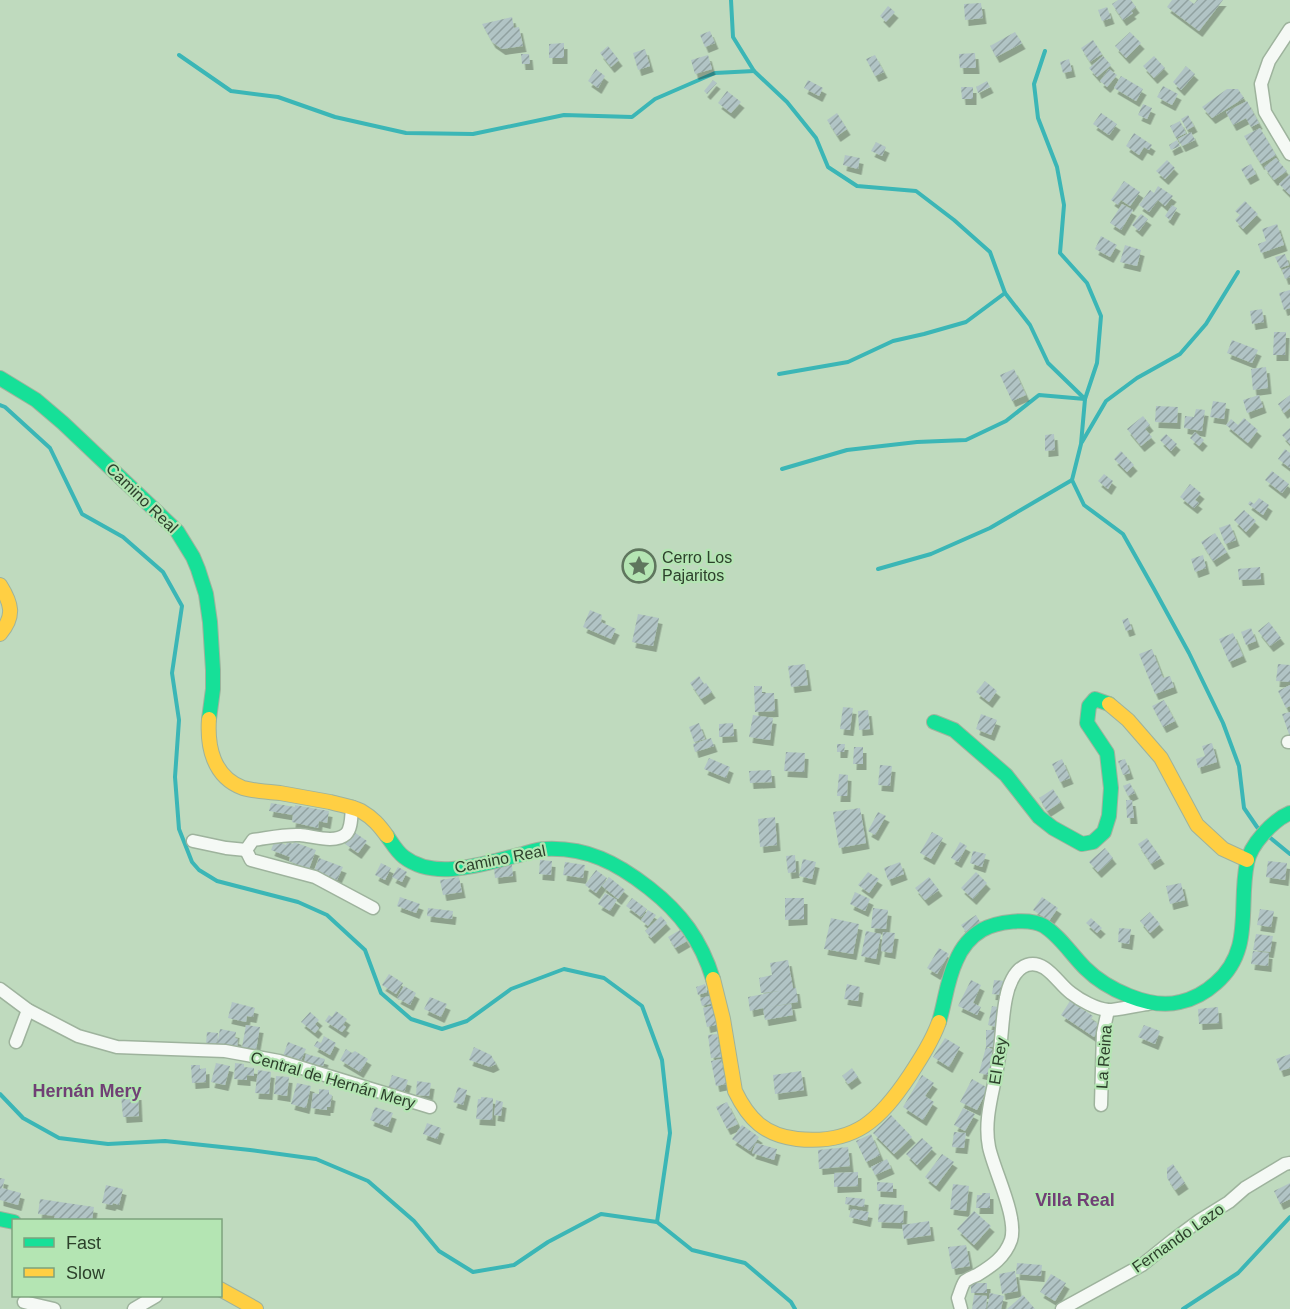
<svg xmlns="http://www.w3.org/2000/svg" width="1290" height="1309" font-family="Arial,sans-serif">
  <defs>
    <pattern id="building-hatch" width="6" height="6" patternUnits="userSpaceOnUse" patternTransform="scale(1.5)"><rect width="6" height="6" fill="#b1c4c5"/><path d="M-1 1l2-2M0 6l6-6M5 7l2-2" fill="none" stroke="#90a1a0"/></pattern>
    <filter id="shadow"><feDropShadow dx="3.5" dy="6" stdDeviation="0" flood-color="#0004"/></filter>
  </defs>
  <rect width="100%" height="100%" fill="#bfdabe"/>
  <g fill="none" stroke-linecap="round" stroke-linejoin="round">
    <g stroke="#3bb6b6" stroke-width="4">
      <path d="M731 0 733 37 754 71 787 102 816 138 828 167 857 186 916 191 954 220 990 252 1005 293 1030 325 1048 363 1085 399 1081 444 1072 480 1084 505 1123 534 1154 589 1189 653 1223 723 1239 766 1244 808 1257 827 1260 830"/>
      <path d="M179 55 231 91 278 97 335 117 406 133 473 134 564 115 632 117 655 99 715 73 754 71"/>
      <path d="M779 374 848 362 893 341 924 334 966 322 1005 293"/>
      <path d="M0 405 5 407 50 448 82 514 123 537 163 572 182 606 172 673 179 720 175 777 179 829 192 862 199 870 217 881 298 902 327 915 365 950 381 993 411 1019 442 1029 467 1021 511 989 564 969 604 978 642 1006 662 1060 670 1133 657 1222 692 1250 745 1263 791 1302 795 1309"/>
      <path d="M1082 442 1106 401 1137 378 1180 354 1206 324 1238 272"/>
      <path d="M782 469 847 450 917 442 966 440 1006 421 1039 395 1085 399 1097 363 1101 316 1087 283 1060 253 1064 205 1057 167 1038 118 1034 84 1045 51"/>
      <path d="M878 569 931 554 990 528 1072 480"/>
      <path d="M1268 836 1290 854"/>
      <path d="M0 1094 23 1118 59 1138 108 1144 165 1141 250 1150 316 1159 368 1181 414 1221 439 1251 473 1272 514 1265 548 1242 601 1214 657 1222"/>
      <path d="M1183 1309 1238 1273 1290 1217"/>
    </g>
  </g>
  <g fill="url(#building-hatch)" filter="url(#shadow)">
    <path d="M1118 0H1131L1136 7 1131 11 1133 13 1123 20 1112 4Z"/>
    <path d="M1172 0H1189L1194 4 1197 0H1223L1199 31 1167 7Z"/>
    <path d="M981 3 983 18 965 20 964 4Z"/>
    <path d="M888 6 895 12 886 22 880 16Z"/>
    <path d="M1107 7 1111 18 1102 21 1098 10Z"/>
    <path d="M512 17 514 28 519 27 523 46 502 49 492 42 482 24Z"/>
    <path d="M710 31 715 43 705 47 700 35Z"/>
    <path d="M1015 32 1022 43 996 57 990 46Z"/>
    <path d="M1130 32 1141 43 1126 58 1115 46Z"/>
    <path d="M1093 40 1102 54 1090 62 1081 48Z"/>
    <path d="M564 43V58H549V44Z"/>
    <path d="M608 46 619 60 611 67 600 53Z"/>
    <path d="M645 49 650 66 638 70 633 53Z"/>
    <path d="M975 53 976 68H960L959 54Z"/>
    <path d="M521 54H529L530 64H522Z"/>
    <path d="M708 55 712 69 695 74 691 60Z"/>
    <path d="M875 55 884 72 875 76 866 59Z"/>
    <path d="M1103 56 1111 65 1097 77 1089 68Z"/>
    <path d="M1154 56 1165 68 1154 78 1143 66Z"/>
    <path d="M1069 59 1072 71 1063 73 1060 62Z"/>
    <path d="M1186 66 1195 74 1181 90 1173 82Z"/>
    <path d="M596 69 605 76 598 88 588 81Z"/>
    <path d="M1109 69 1117 75 1107 87 1100 81Z"/>
    <path d="M1121 76 1143 89 1136 101 1114 88Z"/>
    <path d="M713 80 717 83 707 94 704 91Z"/>
    <path d="M808 80 823 88 819 96 804 88Z"/>
    <path d="M987 81 990 87 978 93 976 87Z"/>
    <path d="M1163 86 1178 94 1172 105 1157 97Z"/>
    <path d="M961 87H973V99H962Z"/>
    <path d="M1227 89H1238L1244 98 1212 118 1202 107Z"/>
    <path d="M727 91 741 102 731 113 718 103Z"/>
    <path d="M1247 101 1259 123 1251 127 1246 118 1233 125 1226 112Z"/>
    <path d="M1143 104 1152 108 1147 119 1138 115Z"/>
    <path d="M837 113 847 129 837 136 827 120Z"/>
    <path d="M1101 113 1117 124 1109 135 1093 124Z"/>
    <path d="M1188 115 1194 126 1187 130 1181 119Z"/>
    <path d="M1180 121 1186 133 1176 138 1170 126Z"/>
    <path d="M1260 128 1276 155 1261 164 1244 136Z"/>
    <path d="M1191 132 1195 140 1182 146 1178 139Z"/>
    <path d="M1134 133 1152 145 1149 150 1144 147 1139 155 1126 146Z"/>
    <path d="M1177 140 1180 146 1171 150 1169 145Z"/>
    <path d="M876 142 886 147 882 156 871 151Z"/>
    <path d="M845 155 860 158 858 169 843 165Z"/>
    <path d="M1276 158 1287 171 1274 180 1264 167Z"/>
    <path d="M1167 160 1175 168 1165 179 1156 171Z"/>
    <path d="M1251 164 1256 174 1247 179 1241 169Z"/>
    <path d="M1290 174V195L1279 184Z"/>
    <path d="M1124 181 1140 192 1130 206 1121 200 1118 205 1111 200Z"/>
    <path d="M1158 186 1173 196 1165 206 1158 200 1149 212 1139 205 1150 190 1154 193Z"/>
    <path d="M1245 201 1258 214 1243 229 1235 220 1240 215 1235 211Z"/>
    <path d="M1122 204 1133 210 1121 230 1110 223Z"/>
    <path d="M1172 205 1177 208 1170 220 1165 216Z"/>
    <path d="M1141 214 1148 219 1139 231 1132 225Z"/>
    <path d="M1277 224 1284 245 1261 253 1258 244 1266 241 1262 229Z"/>
    <path d="M1101 236 1117 245 1110 257 1095 249Z"/>
    <path d="M1125 245 1141 250 1137 266 1120 262Z"/>
    <path d="M1285 254 1289 265 1280 268 1275 257Z"/>
    <path d="M1290 267V277L1285 279 1282 270Z"/>
    <path d="M1290 290V308L1284 310 1279 293Z"/>
    <path d="M1262 309 1264 322 1252 324 1250 311Z"/>
    <path d="M1274 332H1286L1285 355H1273Z"/>
    <path d="M1232 340 1258 350 1252 363 1227 353Z"/>
    <path d="M1266 367 1268 388 1253 390 1251 369Z"/>
    <path d="M1014 369 1026 395 1012 401 1000 375Z"/>
    <path d="M1259 395 1263 407 1247 413 1243 400Z"/>
    <path d="M1290 395V408L1284 413 1278 404Z"/>
    <path d="M1213 401 1226 403 1224 419 1210 417Z"/>
    <path d="M1156 406 1178 407 1177 423 1155 422Z"/>
    <path d="M1196 409 1205 410 1202 431 1184 428 1185 416 1194 417Z"/>
    <path d="M1143 416 1150 425 1145 429 1152 437 1141 446 1127 429Z"/>
    <path d="M1244 418 1258 430 1248 443 1226 425 1231 419 1238 425Z"/>
    <path d="M1290 428V444L1282 435Z"/>
    <path d="M1195 432 1204 440 1199 446 1190 438Z"/>
    <path d="M1054 434 1055 450 1045 451V435Z"/>
    <path d="M1166 434 1177 444 1171 451 1160 440Z"/>
    <path d="M1285 449 1290 453V468L1278 459Z"/>
    <path d="M1121 451 1134 465 1127 472 1114 459Z"/>
    <path d="M1272 471 1289 484 1282 493 1265 480Z"/>
    <path d="M1104 474 1113 481 1108 489 1098 481Z"/>
    <path d="M1190 484 1201 493 1195 500 1199 503 1194 508 1180 497Z"/>
    <path d="M1259 498 1269 505 1263 515 1248 504 1250 501 1254 504Z"/>
    <path d="M1244 510 1256 521 1246 532 1234 520Z"/>
    <path d="M1230 524 1236 540 1225 544 1219 528Z"/>
    <path d="M1215 533 1227 552 1213 561 1201 542Z"/>
    <path d="M1203 555 1206 568 1195 572 1191 559Z"/>
    <path d="M1260 567 1261 579 1239 580 1238 569Z"/>
    <path d="M590 610 602 615 601 622 616 629 611 639 583 627Z"/>
    <path d="M638 614 659 618 653 646 632 642Z"/>
    <path d="M1128 618 1132 629 1126 631 1122 620Z"/>
    <path d="M1269 622 1281 638 1270 646 1258 631Z"/>
    <path d="M1251 628 1256 641 1246 645 1241 632Z"/>
    <path d="M1233 633 1243 656 1229 662 1219 639Z"/>
    <path d="M1152 649 1163 678 1170 676 1174 687 1155 694 1139 654Z"/>
    <path d="M805 664 808 685 791 687 788 666Z"/>
    <path d="M1278 664 1290 665V682L1276 681Z"/>
    <path d="M699 676 704 684 706 683 712 692 701 699 690 683Z"/>
    <path d="M985 681 997 691 989 702 976 692Z"/>
    <path d="M1290 685V706L1286 708 1278 691Z"/>
    <path d="M754 686H762V693H774L775 711 755 712Z"/>
    <path d="M1164 700 1175 721 1163 727 1152 706Z"/>
    <path d="M843 707 853 708 850 730 840 729Z"/>
    <path d="M868 710 870 729 859 730 858 711Z"/>
    <path d="M1290 712V737L1282 714Z"/>
    <path d="M981 714 997 720 991 735 976 729Z"/>
    <path d="M753 715 773 718 770 740 749 737Z"/>
    <path d="M699 723 705 739 694 742 689 727Z"/>
    <path d="M733 723 734 736 719 737V724Z"/>
    <path d="M711 738 714 746 695 752 693 744Z"/>
    <path d="M1212 743 1217 762 1198 768 1196 759 1205 756 1202 746Z"/>
    <path d="M837 744H845L844 752H837Z"/>
    <path d="M854 747H863V764H853Z"/>
    <path d="M786 752 805 753 804 772 784 771Z"/>
    <path d="M709 758 730 767 726 778 704 769Z"/>
    <path d="M1062 759 1070 778 1060 782 1052 764Z"/>
    <path d="M1125 759 1130 773 1123 775 1118 761Z"/>
    <path d="M880 765 892 766 890 786 878 785Z"/>
    <path d="M771 770 772 782 750 783 749 771Z"/>
    <path d="M839 774 848 775 847 796H837Z"/>
    <path d="M1130 783 1135 793 1128 796 1123 786Z"/>
    <path d="M1053 789 1061 802 1047 811 1039 798Z"/>
    <path d="M1126 800H1132L1134 818H1127Z"/>
    <path d="M271 803 295 807V805L306 807 329 811 327 823 319 821 318 828 292 822 293 815 269 811Z"/>
    <path d="M860 808 866 843 839 848 833 812Z"/>
    <path d="M878 812 886 816 875 835 868 831Z"/>
    <path d="M775 817 777 845 760 847 758 819Z"/>
    <path d="M354 832 367 841 358 853 345 844Z"/>
    <path d="M932 832 943 838 931 859 920 853Z"/>
    <path d="M1147 838 1161 858 1151 864 1138 844Z"/>
    <path d="M275 840 286 845 287 842 293 844 294 842 316 850 309 869 289 861 290 857 271 850Z"/>
    <path d="M960 842 967 846 958 862 951 858Z"/>
    <path d="M1105 848 1113 858 1098 872 1089 862Z"/>
    <path d="M973 851 986 854 982 867 970 863Z"/>
    <path d="M795 855 796 872 788 873 786 856Z"/>
    <path d="M319 858 343 867 337 880 314 871Z"/>
    <path d="M803 859 816 862 812 879 799 876Z"/>
    <path d="M540 860 552 861 551 875 539 874Z"/>
    <path d="M1268 861 1287 863 1285 880 1266 877Z"/>
    <path d="M565 862 585 865 583 878 563 875Z"/>
    <path d="M900 862 904 874 888 880 884 868Z"/>
    <path d="M381 863 391 868 385 880 375 875Z"/>
    <path d="M512 865 513 876 495 878 494 868Z"/>
    <path d="M398 867 407 872 402 882 392 877Z"/>
    <path d="M596 870 607 878 596 893 585 885Z"/>
    <path d="M868 872 879 879 869 893 858 885Z"/>
    <path d="M976 872 987 883 973 899 961 888Z"/>
    <path d="M459 877 462 892 443 895 440 880Z"/>
    <path d="M609 877 625 890 618 899 602 886Z"/>
    <path d="M929 877 939 890 925 900 915 888Z"/>
    <path d="M1181 883 1185 900 1170 904 1166 886Z"/>
    <path d="M855 892 870 899 865 911 850 904Z"/>
    <path d="M605 893 617 900 610 911 598 904Z"/>
    <path d="M400 897 420 904 416 913 397 906Z"/>
    <path d="M1042 897 1058 908 1049 921 1033 910Z"/>
    <path d="M632 898 647 909 641 917 626 906Z"/>
    <path d="M785 898H804V919L785 920Z"/>
    <path d="M428 908 453 911 452 919 427 916Z"/>
    <path d="M873 908 888 910 886 929 871 928Z"/>
    <path d="M1260 909 1274 911 1271 927 1257 925Z"/>
    <path d="M648 910 656 915 648 926 641 920Z"/>
    <path d="M1150 912 1160 924 1150 933 1140 921Z"/>
    <path d="M976 915 983 927 969 936 961 925Z"/>
    <path d="M661 916 667 923 651 938 645 931Z"/>
    <path d="M831 918 859 924 853 954 824 949Z"/>
    <path d="M1091 918 1102 928 1097 933 1086 923Z"/>
    <path d="M1119 928 1131 929 1129 944 1118 942Z"/>
    <path d="M680 930 687 941 675 948 668 937Z"/>
    <path d="M866 931 881 934 876 959 861 956Z"/>
    <path d="M883 932 895 933 892 953 881 951Z"/>
    <path d="M1256 934 1273 936 1270 952 1253 950Z"/>
    <path d="M939 948 949 954 937 974 927 968Z"/>
    <path d="M1253 951 1269 953 1268 966 1251 964Z"/>
    <path d="M788 960 793 988H796L798 1002 769 1007 791 1004 793 1015 765 1020 763 1008 750 1011 748 997 779 991 761 993 759 978 772 975 770 963Z"/>
    <path d="M389 974 403 983 396 994 382 985Z"/>
    <path d="M971 980 981 985 973 1003 981 1007 977 1015 958 1006Z"/>
    <path d="M994 980 1005 981 1003 995 992 994Z"/>
    <path d="M705 984 707 992 698 995 696 987Z"/>
    <path d="M847 984 860 987 858 1001 844 999Z"/>
    <path d="M404 986 416 993 410 1005 397 998Z"/>
    <path d="M715 995 717 1002 702 1006 700 998Z"/>
    <path d="M430 997 447 1004 441 1017 424 1009Z"/>
    <path d="M1070 1001 1093 1016 1091 1019 1101 1026 1094 1037 1061 1015Z"/>
    <path d="M232 1002 255 1008 253 1017 247 1016 246 1022 228 1018Z"/>
    <path d="M715 1005 719 1024 707 1027 703 1008Z"/>
    <path d="M992 1006 1004 1008 1001 1028 988 1025Z"/>
    <path d="M1218 1007 1219 1023 1199 1024 1198 1009Z"/>
    <path d="M336 1011 347 1019 343 1025 346 1027 342 1032 325 1021 329 1015 332 1017Z"/>
    <path d="M310 1012 319 1020 315 1024 319 1028 315 1033 301 1022Z"/>
    <path d="M246 1025 260 1027 256 1050 242 1047Z"/>
    <path d="M1144 1025 1160 1031 1155 1044 1138 1037Z"/>
    <path d="M220 1029 236 1032 235 1038 238 1039 237 1048 217 1045Z"/>
    <rect x="986" y="1030" width="13" height="17"/>
    <path d="M207 1032 218 1033 217 1045 206 1044Z"/>
    <path d="M717 1034 721 1057 711 1058 708 1035Z"/>
    <path d="M324 1036 336 1043 330 1055 314 1046 317 1041 321 1043Z"/>
    <path d="M945 1038 960 1047 949 1067 933 1057Z"/>
    <path d="M288 1042 306 1049 300 1063 283 1056Z"/>
    <path d="M474 1047 491 1055 496 1064 490 1067 469 1060Z"/>
    <path d="M986 1047 995 1050 988 1075 979 1073Z"/>
    <path d="M346 1049 352 1053 355 1051 368 1059 360 1072 340 1060Z"/>
    <path d="M306 1054 325 1059 323 1066 317 1065 316 1069 303 1066Z"/>
    <path d="M1290 1054V1068L1280 1071 1276 1059Z"/>
    <path d="M721 1059 726 1084 716 1086 711 1061Z"/>
    <path d="M216 1063 230 1066 225 1085 211 1082Z"/>
    <path d="M235 1063 244 1064V1067L254 1068V1076L247 1075V1080L234 1079Z"/>
    <path d="M191 1065H200V1069L206 1068V1082L192 1083Z"/>
    <path d="M852 1068 858 1077 848 1084 842 1076Z"/>
    <path d="M258 1070 271 1072 269 1094 255 1093Z"/>
    <path d="M801 1071 804 1090 775 1094 773 1075Z"/>
    <path d="M392 1075 408 1080 404 1093 388 1088Z"/>
    <path d="M922 1075 934 1083 925 1096 934 1102 923 1120 903 1107Z"/>
    <path d="M276 1076 289 1077 287 1096 274 1094Z"/>
    <path d="M972 1079 988 1088 977 1110 960 1102Z"/>
    <path d="M417 1081 431 1083 429 1096 416 1095Z"/>
    <path d="M297 1083 311 1086 306 1108 291 1104Z"/>
    <path d="M458 1087 467 1090 463 1105 453 1102Z"/>
    <path d="M319 1089 329 1090V1094L332 1095 330 1107H327V1110L311 1108 313 1093 319 1094Z"/>
    <path d="M138 1094 139 1116 123 1117 121 1095Z"/>
    <path d="M481 1097 493 1098 492 1120 476 1119 478 1099H481Z"/>
    <path d="M496 1100 503 1102 501 1116 494 1115Z"/>
    <path d="M727 1102 738 1124 727 1129 716 1107Z"/>
    <path d="M375 1107 393 1113 388 1127 370 1120Z"/>
    <path d="M963 1108 975 1114 965 1131 954 1125Z"/>
    <path d="M891 1115 912 1137 894 1154 873 1133Z"/>
    <path d="M427 1123 441 1128 437 1139 423 1134Z"/>
    <path d="M742 1125 759 1137 750 1151 732 1139Z"/>
    <path d="M954 1132 966 1133 964 1148 952 1147Z"/>
    <path d="M871 1134 880 1155 866 1162 856 1141Z"/>
    <path d="M922 1138 933 1148 917 1165 906 1154Z"/>
    <path d="M756 1143 777 1149 774 1160 752 1153Z"/>
    <path d="M848 1147 850 1166 819 1169 818 1150Z"/>
    <path d="M942 1154 954 1162 936 1186 925 1177Z"/>
    <path d="M887 1159 891 1168 875 1175 871 1167Z"/>
    <path d="M1173 1164 1185 1183 1175 1190 1167 1178V1168Z"/>
    <path d="M858 1172V1186L834 1187V1173Z"/>
    <path d="M0 1178 5 1179 2 1188 21 1193 18 1205 0 1200Z"/>
    <path d="M877 1182 893 1183V1192L877 1191Z"/>
    <path d="M1290 1183V1199L1280 1204 1274 1191Z"/>
    <path d="M953 1184 969 1186 966 1211 950 1209Z"/>
    <path d="M106 1185 123 1189 119 1205 113 1203 112 1205 102 1203Z"/>
    <path d="M982 1193H990V1208H976L977 1195H982Z"/>
    <path d="M846 1197 865 1199 864 1207 845 1204Z"/>
    <path d="M40 1199 94 1207 92 1220H71L54 1218 55 1216 38 1214Z"/>
    <path d="M879 1204 904 1205 903 1223 878 1222Z"/>
    <path d="M851 1209 869 1212 867 1221 849 1217Z"/>
    <path d="M974 1211 991 1226 974 1245 957 1229Z"/>
    <path d="M929 1221 931 1235 904 1239 902 1225Z"/>
    <path d="M966 1245 970 1266 952 1269 948 1247Z"/>
    <path d="M1017 1263 1042 1265 1041 1276 1016 1274Z"/>
    <path d="M1015 1271 1018 1291 1002 1294 999 1274Z"/>
    <path d="M1051 1274 1066 1283 1055 1301 1040 1292Z"/>
    <rect x="971" y="1283" width="16" height="10"/>
    <path d="M990 1293 1004 1296 1001 1309H987Z"/>
    <path d="M974 1295 987 1296 986 1309H972Z"/>
    <path d="M1023 1295 1035 1309H1007Z"/>
  </g>
  <g fill="none" stroke-linecap="round" stroke-linejoin="round">
    <g stroke="#9eb39d" stroke-width="15">
      <g id="street">
        <path d="M1290 29 1269 61 1261 84 1265 112 1290 154"/>
        <path d="M1288 742H1290"/>
        <path d="M193 841 226 848 246 850 253 840C268 838 285 834 300 835 313 836 335 844 346 834 352 828 351 816 352 807"/>
        <path d="M246 850 251 860 315 877 373 908"/>
        <path d="M0 989 28 1010 78 1036 117 1047 225 1051 279 1061 430 1107"/>
        <path d="M16 1042 28 1010"/>
        <path d="M1101 1105 1103 1033 1108 1010"/>
        <path d="M24 1302 54 1309"/>
        <path d="M134 1309 156 1296"/>
        <path d="M961 1309 958 1298C960 1293 962 1285 965 1281 968 1279 974 1276 977 1275 992 1266 1005 1257 1011 1240 1018 1217 994 1171 989 1147 983 1117 995 1087 999 1057 1002 1038 1002 1017 1006 998 1008 987 1014 969 1027 965 1046 959 1058 984 1071 993 1080 1000 1096 1009 1108 1010 1118 1010 1137 1005 1148 1004"/>
        <path d="M1062 1309 1142 1265 1173 1240 1200 1220 1229 1202 1245 1188 1285 1164 1290 1163"/>
      </g>
    </g>
    <g stroke="#9eb39d" stroke-width="16">
      <g id="fast">
        <path d="M0 378 36 400 63 423 177 531 193 557 198 569 206 594 210 622 213 670V689L209 719"/>
        <path d="M934 722 954 730 1006 775 1039 817 1053 828 1082 844 1093 842 1104 832 1109 816 1111 788 1107 753 1087 723 1089 706 1095 699 1109 704"/>
        <path d="M387 836C392 843 397 852 404 857 436 882 488 862 523 854 530 852 538 849 545 849 587 847 617 863 649 888 681 913 701 940 713 979"/>
        <path d="M939 1022C945 1002 947 980 956 961 961 949 970 937 982 930 996 922 1029 917 1044 926 1060 936 1071 954 1085 968 1106 989 1150 1010 1180 1002 1194 999 1206 992 1216 983 1254 950 1238 906 1247 863 1250 845 1273 820 1290 813"/>
        <path d="M0 1219 14 1222"/>
      </g>
    </g>
    <g stroke="#9eb39d" stroke-width="16">
      <g id="slow">
        <path d="M0 585C12 604 15 616 0 634"/>
        <path d="M1109 704 1128 720 1161 758 1197 825 1223 849 1247 860"/>
        <path d="M209 719C207 746 213 777 243 788 254 791 268 792 280 793 296 796 313 799 330 802 340 805 351 806 361 811 373 818 379 825 387 836"/>
        <path d="M713 979 723 1019 735 1091C749 1120 765 1135 797 1139 855 1145 880 1120 910 1075 921 1058 932 1041 939 1022"/>
        <path d="M220 1289 256 1309"/>
      </g>
    </g>
    <use href="#street" stroke="#f5f9f5" stroke-width="12"/>
    <use href="#fast" stroke="#16e098" stroke-width="14"/>
    <use href="#slow" stroke="#ffcf43" stroke-width="14"/>
  </g>
  <defs>
    <g id="sight-ring" transform="scale(1.725)"><circle r="9.5" fill="#b4e5b3" stroke="#5f765e" stroke-width="1.5"/><path d="M0-6L1.8-2.2L6-1.7L2.9 1.2L3.7 5.4L0 3.3L-3.7 5.4L-2.9 1.2L-6-1.7L-1.8-2.2Z" fill="#5f765e"/></g>
  </defs>
  <g fill-rule="evenodd">
    <use href="#sight-ring" x="639" y="566"/>
  </g>
  <g text-anchor="middle" dominant-baseline="central" stroke-width="4.5" stroke-linejoin="round" paint-order="stroke">
    <g font-size="16" fill="#2c402b" stroke="#b4e5b3">
      <text transform="translate(142 498) rotate(44)">Camino Real</text>
      <text transform="translate(500 859) rotate(-11)">Camino Real</text>
      <text transform="translate(1104 1057) rotate(-86)">La Reina</text>
      <text transform="translate(998 1061) rotate(-81)">El Rey</text>
      <text transform="translate(333 1080) rotate(16)">Central de Hernán Mery</text>
      <text transform="translate(1178 1238) rotate(-35)">Fernando Lazo</text>
    </g>
    <g font-size="16" fill="#2c402b" stroke="#b4e5b3" text-anchor="start">
      <text x="662" y="557">Cerro Los<tspan x="662" dy="18">Pajaritos</tspan></text>
    </g>
    <g font-size="18" font-weight="bold" fill="#704075" stroke="#b4e5b3">
      <text x="87" y="1091">Hernán Mery</text>
      <text x="1075" y="1200">Villa Real</text>
    </g>
  </g>
  <rect x="12" y="1219" width="210" height="78" fill="#b4e5b3" stroke="#7ea37d" stroke-width="1.5"/>
  <rect x="24" y="1238" width="30" height="9" fill="#16e098" stroke="#7ea37d" stroke-width="1.5"/>
  <text x="66" y="1249" font-size="18" fill="#2c402b">Fast</text>
  <rect x="24" y="1268" width="30" height="9" fill="#ffcf43" stroke="#7ea37d" stroke-width="1.5"/>
  <text x="66" y="1279" font-size="18" fill="#2c402b">Slow</text>
</svg>
